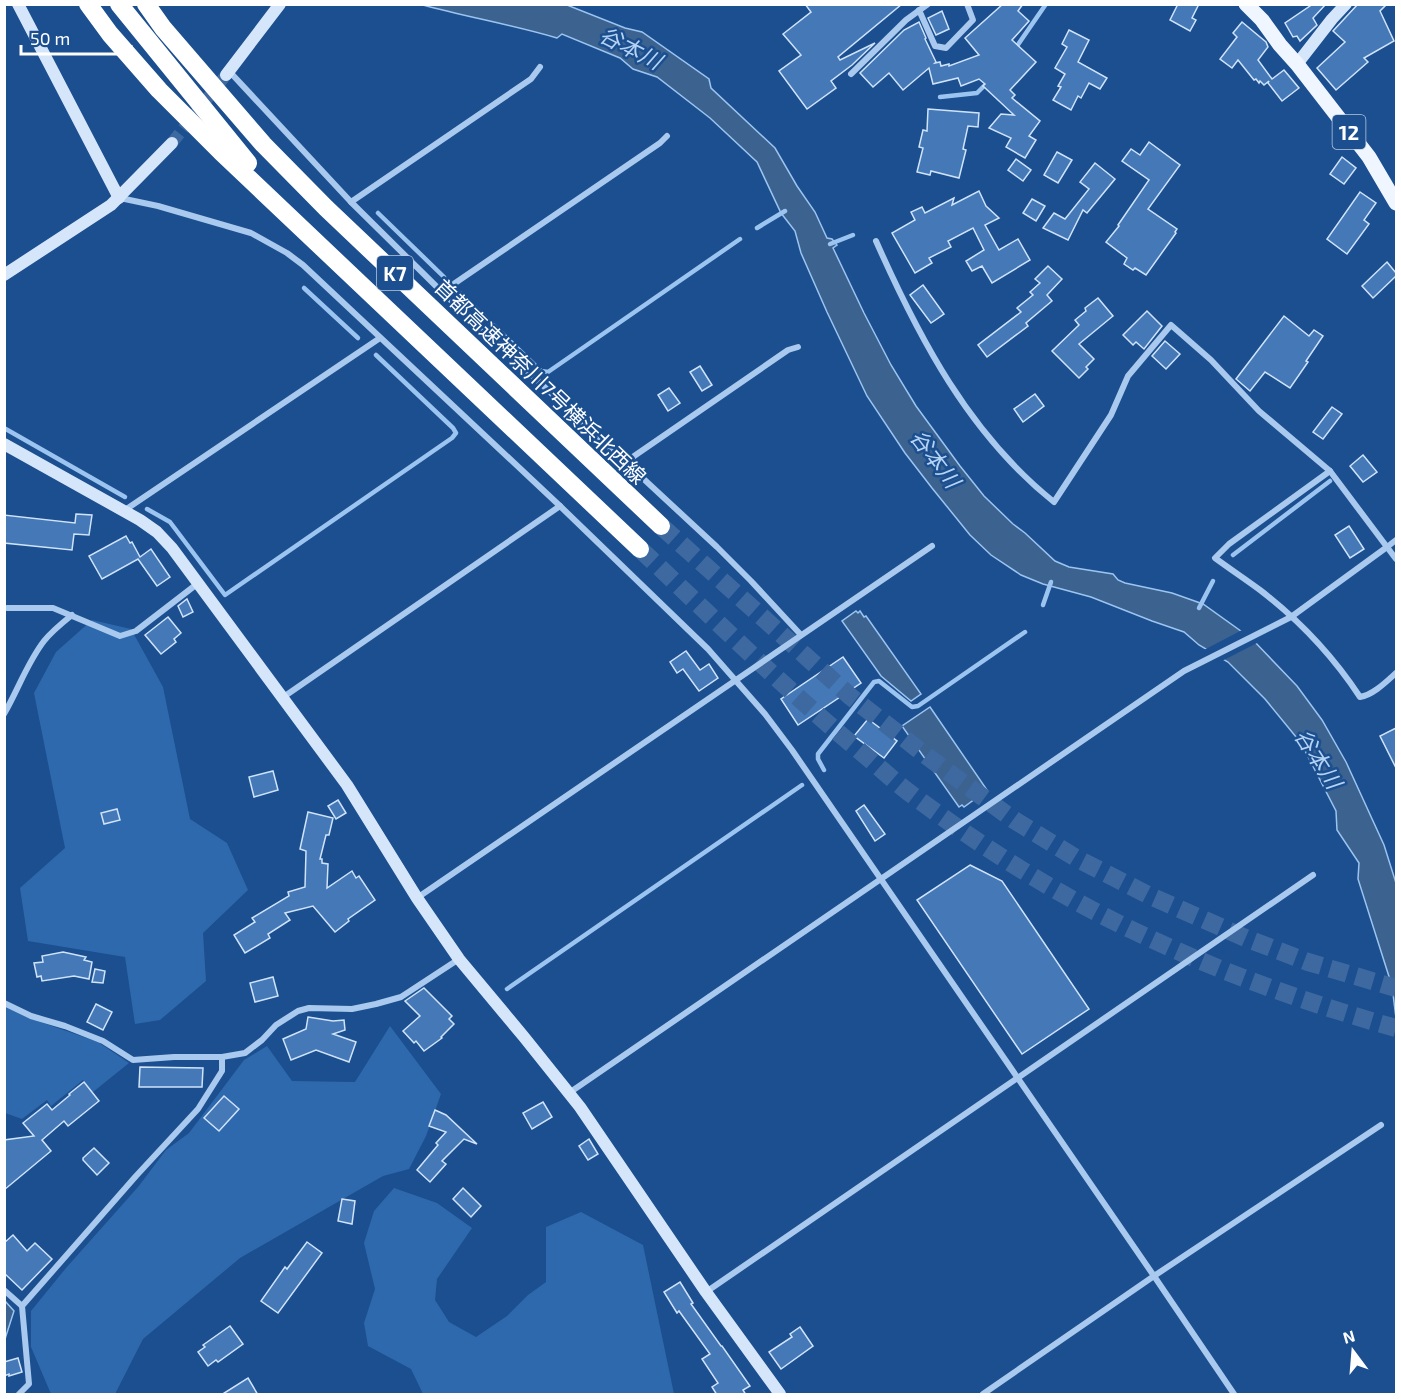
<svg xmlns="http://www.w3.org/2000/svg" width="1401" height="1399" font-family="'Exo 2','Noto Sans JP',sans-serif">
  <rect width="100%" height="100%" fill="#1b4f8f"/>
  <g fill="#2e69ad">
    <path d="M92 620 131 629 163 687 190 819 227 843 248 890 203 933 206 981 160 1020 135 1024 125 957 28 941 20 888 65 848 34 693 56 652Z"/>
    <path d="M4 1006 29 1018 98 1042 129 1063 93 1092 83 1080 51 1106 47 1100 22 1119 5 1113Z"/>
    <path d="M390 1026 441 1094 426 1136 409 1169 383 1176 240 1258 143 1339 116 1392V1394H51L31 1347V1311L66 1268 138 1187 166 1150 189 1133 244 1060 267 1046 292 1081 355 1082Z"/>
    <path d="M394 1188 437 1203 472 1228 437 1279 435 1300 449 1322 476 1337 507 1316 528 1295 546 1282V1227L581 1212 643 1245 674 1394H423L411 1369 368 1346 364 1323 375 1289 364 1243 374 1211Z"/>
  </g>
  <g fill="#3c6290" stroke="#9cc4f0" stroke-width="1.5">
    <path d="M423 5H567L625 28 642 32 709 79 711 88 775 148 797 186 815 212 827 238 832 239 837 245 833 248 864 313 891 365 916 406 960 466 984 496 1013 524 1025 533 1055 561 1069 567 1113 574 1118 580 1125 583 1172 593 1203 604 1252 639 1297 686 1322 720 1346 762 1384 845 1396 883V1018L1392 986 1358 879 1359 863 1337 830 1336 811 1301 743 1265 699 1228 662 1199 645 1184 632 1152 621 1091 597 1043 584 1021 575 991 555 970 535 932 488 905 453 867 396 827 312 801 253 795 231 781 213 757 162 710 118 657 77 633 69 620 58 562 34 557 38C513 25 467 17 423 5Z"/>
    <path d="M856 611 858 613 860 611 864 617 866 616 921 694 911 701 881 676 842 621Z"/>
    <path d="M930 707 987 790 964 807 962 805 959 807 902 726Z"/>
    <path d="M5 1301 14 1311 5 1339Z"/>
  </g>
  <path fill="#1b4f8f" d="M1244 629 1259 642 1220 662 1202 651Z"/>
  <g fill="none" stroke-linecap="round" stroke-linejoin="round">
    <g stroke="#9cc4f0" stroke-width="4.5">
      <path d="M1015 49 1046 4"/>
      <path d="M940 97 977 93 987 83"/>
      <path d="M378 213 444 277"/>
      <path d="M757 228 785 211"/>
      <path d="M830 244 853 235"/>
      <path d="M304 288 358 338"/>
      <path d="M461 294 541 371 548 372 740 239"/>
      <path d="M4 428 125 497"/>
      <path d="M147 509 170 522 225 595 452 438 456 433 453 428 376 355"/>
      <path d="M1233 555 1330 481"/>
      <path d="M1043 605 1051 582"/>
      <path d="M1199 608 1213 581"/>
      <path d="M824 770 818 759V754L874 682 879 681 912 707 918 706 1025 632"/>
      <path d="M507 989 802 785"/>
    </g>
  </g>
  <g fill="#4478b7" stroke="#cfe3fa" stroke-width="1.5">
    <path d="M805 4H902L838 57 840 60 875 43 852 65 831 81 836 88 807 109 779 71 801 55 783 34 811 12Z"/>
    <path d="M1003 4H1023L1018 11 1029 21 1012 40 1036 62 1010 90 1015 95 1012 98 1040 121 1029 136 1036 140 1025 158 1006 147 1011 138 989 128 1001 114 1014 115 983 86 985 84 979 79 961 86 958 78 933 84 929 68 903 90 889 73 873 87 860 73 904 30 919 22 926 38 925 39 936 62 935 63 940 62 941 66 949 64V66L979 55 965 38Z"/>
    <path d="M1178 4H1199L1192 18 1196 20 1190 31 1170 20Z"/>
    <path d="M1313 4H1326L1313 18 1317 25 1300 41 1297 36 1293 37 1285 23Z"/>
    <path d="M1358 4H1387L1380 11 1394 41 1364 58 1368 62 1336 90 1317 68 1345 42 1333 31Z"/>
    <path d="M942 11 949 29 936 35 928 18Z"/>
    <path d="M1242 22 1266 42 1268 47 1258 60 1272 79 1284 70 1299 88 1282 101 1268 83 1269 81 1264 85 1260 81 1259 83 1256 79 1254 80 1238 60 1232 68 1220 59 1237 37 1233 33Z"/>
    <path d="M1069 30 1089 40 1078 62 1107 78 1100 89 1089 83 1081 98 1078 96 1071 110 1053 100 1061 87 1058 86 1065 74 1055 68 1067 47 1062 44Z"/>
    <path d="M928 109 979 113 978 127 968 126 963 149 966 150 959 178 931 171 930 175 917 172 923 148 919 147 923 130 927 131Z"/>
    <path d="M1149 142 1180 165 1148 209 1177 229 1175 232 1176 233 1146 275 1135 268 1133 270 1124 264 1127 258 1106 242 1119 226 1118 225 1149 180 1122 161 1131 149 1140 155Z"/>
    <path d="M1057 152 1072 160 1058 183 1044 175Z"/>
    <path d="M1342 157 1356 168 1344 184 1330 174Z"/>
    <path d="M1016 159 1031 170 1023 181 1008 170Z"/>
    <path d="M1095 163 1115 179 1087 213 1083 210 1068 240 1043 228 1054 213 1065 219 1089 189 1080 182Z"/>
    <path d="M979 191 986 206 999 218 985 225 999 250 1018 239 1030 260 992 283 982 266 972 271 966 261 984 250 973 228 948 241 951 247 929 258 932 263 915 273 892 233 915 220 911 212 922 207 925 213 954 198 952 205Z"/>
    <path d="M1360 192 1376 203 1364 220 1369 224 1347 254 1327 239Z"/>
    <path d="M1032 199 1045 206 1036 221 1023 213Z"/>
    <path d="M1387 262 1396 273V276L1373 298 1362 286Z"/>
    <path d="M1048 266 1062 279 1047 295 1052 301 1026 323 1028 326 987 357 978 345 1021 312 1017 308 1033 295 1030 292 1040 283 1035 279Z"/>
    <path d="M923 285 944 314 931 323 910 295Z"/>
    <path d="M1098 298 1113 316 1079 344 1094 359 1086 367 1088 369 1079 378 1052 351 1079 325 1075 320 1086 311 1085 308Z"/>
    <path d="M1147 311 1162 326 1144 349 1136 342 1133 345 1123 335Z"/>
    <path d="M1284 316 1309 336 1314 330 1323 336 1306 361 1308 362 1290 388 1265 372 1250 391 1236 379Z"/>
    <path d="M1165 341 1180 354 1166 369 1152 356Z"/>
    <path d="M700 366 712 385 702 391 690 372Z"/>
    <path d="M669 388 680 403 668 411 658 395Z"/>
    <path d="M1035 394 1044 406 1023 422 1014 409Z"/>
    <path d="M1332 407 1342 414 1323 439 1313 432Z"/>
    <path d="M1363 455 1377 472 1363 482 1350 466Z"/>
    <path d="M76 514 92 515 89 535 74 534 72 550 4 543V515L75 523Z"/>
    <path d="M1349 526 1364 549 1350 558 1335 535Z"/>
    <path d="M126 536 130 543 132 542 140 557 151 549 170 577 157 586 138 559 102 579 89 556Z"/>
    <path d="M187 599 193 612 183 617 178 606Z"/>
    <path d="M168 617 181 633 174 639 176 642 161 654 145 635Z"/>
    <path d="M686 651 700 670 709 664 718 678 699 691 683 669 677 673 670 662Z"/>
    <path d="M843 657 861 683 798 725 781 699Z"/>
    <path d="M868 719 897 741 884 758 854 736Z"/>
    <path d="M1396 728V768L1380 736Z"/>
    <path d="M273 771 278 790 254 797 249 777Z"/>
    <path d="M338 800 346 813 336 819 328 806Z"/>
    <path d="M864 805 885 834 875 841 856 811Z"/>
    <path d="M117 809 120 820 104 824 101 813Z"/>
    <path d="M308 812 333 818 329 835H326L320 859H322V863L328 864 327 888 352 871 356 878 359 876 375 900 348 919 349 921 335 932 313 906 285 913 290 920 268 934 270 938 245 953 234 935 255 922 252 918 289 896 288 892 305 887 306 851 300 849Z"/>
    <path d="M970 865 1002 881 1089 1009 1022 1054 917 900Z"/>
    <path d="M63 952 86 957 84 960 92 962 89 979 74 976 42 981 41 976 37 977 34 963 43 962 42 956Z"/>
    <path d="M95 969 105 971 103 983 92 982Z"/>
    <path d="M273 977 278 996 255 1002 250 983Z"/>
    <path d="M424 988 452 1016 449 1019 454 1024 441 1037 442 1038 424 1051 416 1041 414 1043 403 1031 420 1016 405 1001Z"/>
    <path d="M96 1004 112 1012 103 1030 87 1022Z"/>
    <path d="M308 1017 333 1021 344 1020 345 1030 333 1034 356 1042 349 1062 316 1050 291 1060 283 1039 306 1029Z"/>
    <path d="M140 1067 203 1068 202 1087H139Z"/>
    <path d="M84 1082 99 1101 68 1126 64 1121 42 1140 51 1151 4 1190V1140L34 1136 23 1123 47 1104 52 1110 70 1095 69 1094Z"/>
    <path d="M224 1096 239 1109 219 1131 204 1118Z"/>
    <path d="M543 1102 552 1117 532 1129 523 1113Z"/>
    <path d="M435 1110 446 1115 477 1144 464 1139 442 1161 446 1164 430 1182 417 1170 438 1145 436 1143 446 1132 429 1126Z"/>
    <path d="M589 1139 598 1154 588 1160 579 1146Z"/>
    <path d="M94 1148 109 1163 97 1175 83 1160V1158Z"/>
    <path d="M463 1188 481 1206 471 1217 453 1199Z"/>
    <path d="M342 1199 355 1201 352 1224 338 1221Z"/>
    <path d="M13 1235 27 1251 35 1243 52 1259 22 1290 4 1273V1243Z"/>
    <path d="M307 1242 322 1253 278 1313 261 1301 285 1267 287 1269Z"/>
    <path d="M680 1282 693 1303 691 1304 721 1346H722L750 1386 743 1390 746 1395H717L712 1387 718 1383 702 1359 710 1354 679 1311 677 1313 664 1292Z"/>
    <path d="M230 1326 243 1344 218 1362 216 1360 208 1366 198 1352 205 1347 203 1345Z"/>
    <path d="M800 1327 813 1346 781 1369 769 1352 792 1337 790 1334Z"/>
    <path d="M18 1358 22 1372 9 1376V1374L4 1376V1362Z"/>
    <path d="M248 1378 258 1395H221Z"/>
  </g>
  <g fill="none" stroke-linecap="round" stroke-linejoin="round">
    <path stroke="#3d69a0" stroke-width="12" stroke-dasharray="12 6" stroke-linecap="butt" d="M172 143 226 75"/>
    <g stroke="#3d69a0" stroke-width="18" stroke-dasharray="18 9" stroke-linecap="butt">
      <path d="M661 526 851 697 932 760 1014 820 1076 858 1148 895 1248 939 1308 962 1396 988"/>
      <path d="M640 549C709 614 776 680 848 741 868 757 887 775 907 791 977 844 1052 892 1132 930 1217 971 1306 1003 1396 1028"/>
    </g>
    <g stroke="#a9c9ee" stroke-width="6">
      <path d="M919 10 935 46 946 48 973 20 967 4"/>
      <path d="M229 71 351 202 442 292 717 547 751 581 801 635"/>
      <path d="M851 74 906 20 928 4"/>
      <path d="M120 198 158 206 251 233 287 253 303 265 560 506 708 649 765 714 792 750 1154 1276 1234 1394"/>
      <path d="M351 202 531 79 540 67"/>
      <path d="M442 292 660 143 667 136"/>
      <path d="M624 463 788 350 798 347"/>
      <path d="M1330 471 1229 544 1215 558C1230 569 1245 579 1260 590 1299 620 1333 656 1360 697 1373 695 1386 682 1396 673"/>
      <path d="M125 510 380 338"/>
      <path d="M1396 540 1387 547 1396 559"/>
      <path d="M7 608H53L120 636 136 631 197 584"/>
      <path d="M282 698 560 506"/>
      <path d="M4 714C18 690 27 663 44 641 52 631 62 623 72 615"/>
      <path d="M417 898 932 546"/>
      <path d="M4 1003 31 1016 65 1026 103 1041 133 1060 174 1057H222L245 1053 262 1040 276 1025 298 1011 309 1008 352 1009 376 1004 401 997 459 959"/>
      <path d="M569 1093 1184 671 1291 617 1387 547 1330 471 1259 411 1211 360 1171 325 1128 376 1111 415 1054 502C969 434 919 338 876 241"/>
      <path d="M4 1290 22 1306"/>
      <path d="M706 1292 1313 875"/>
      <path d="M19 1394 29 1384 22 1306 136 1176 198 1109 222 1071V1057"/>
      <path d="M983 1394 1154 1276 1381 1125"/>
    </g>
    <g stroke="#d6e6fa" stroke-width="12">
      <path d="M18 4 119 198"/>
      <path d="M1297 64 1332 19 1346 4"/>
      <path d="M226 75 280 4"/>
      <path d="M4 275 111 205 172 143"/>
      <path d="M4 444 140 520 157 532 172 548 347 785 417 898 459 959 524 1037 580 1107 706 1292 780 1394"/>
    </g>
    <path stroke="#f0f6ff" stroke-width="15" d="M1246 4 1262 20 1280 45 1297 64 1369 157 1396 203"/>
    <g stroke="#fff" stroke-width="18">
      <path d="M88 4 110 34 159 90 221 152 640 549"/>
      <path d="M119 4 248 163"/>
      <path d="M146 4 163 28 263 144 326 208 661 526"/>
    </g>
  </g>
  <g text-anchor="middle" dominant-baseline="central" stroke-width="5" stroke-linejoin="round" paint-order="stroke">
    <g fill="#1b4f8f" stroke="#bbcadd" stroke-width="1.5">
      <rect x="1332.5" y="115" width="33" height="34" rx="4.5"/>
      <rect x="377" y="256" width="36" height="34" rx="4.5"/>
    </g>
    <g font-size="20" font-weight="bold" fill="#fff">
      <text x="1349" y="132">12</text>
      <text x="395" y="273">K7</text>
    </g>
    <g font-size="21" fill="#fff" stroke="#1b4f8f">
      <text transform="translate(541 381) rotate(44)">首都高速神奈川7号横浜北西線</text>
    </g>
    <g font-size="22" font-style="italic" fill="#b5d3f5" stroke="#1b4f8f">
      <text transform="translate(631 47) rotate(27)">谷本川</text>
      <text transform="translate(936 458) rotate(53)">谷本川</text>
      <text transform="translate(1319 758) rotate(57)">谷本川</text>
    </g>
  </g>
  <rect width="1401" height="1399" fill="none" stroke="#ffffff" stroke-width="12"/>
  <g transform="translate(1353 1351) rotate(344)" stroke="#1b4f8f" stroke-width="4.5" paint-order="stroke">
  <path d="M0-4.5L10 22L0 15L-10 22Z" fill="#ffffff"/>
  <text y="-9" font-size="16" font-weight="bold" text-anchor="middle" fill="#ffffff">N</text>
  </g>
  <path d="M21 45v9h110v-9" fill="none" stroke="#ffffff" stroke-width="3"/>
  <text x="30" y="45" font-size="18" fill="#ffffff" stroke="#1b4f8f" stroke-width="4.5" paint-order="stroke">50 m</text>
</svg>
